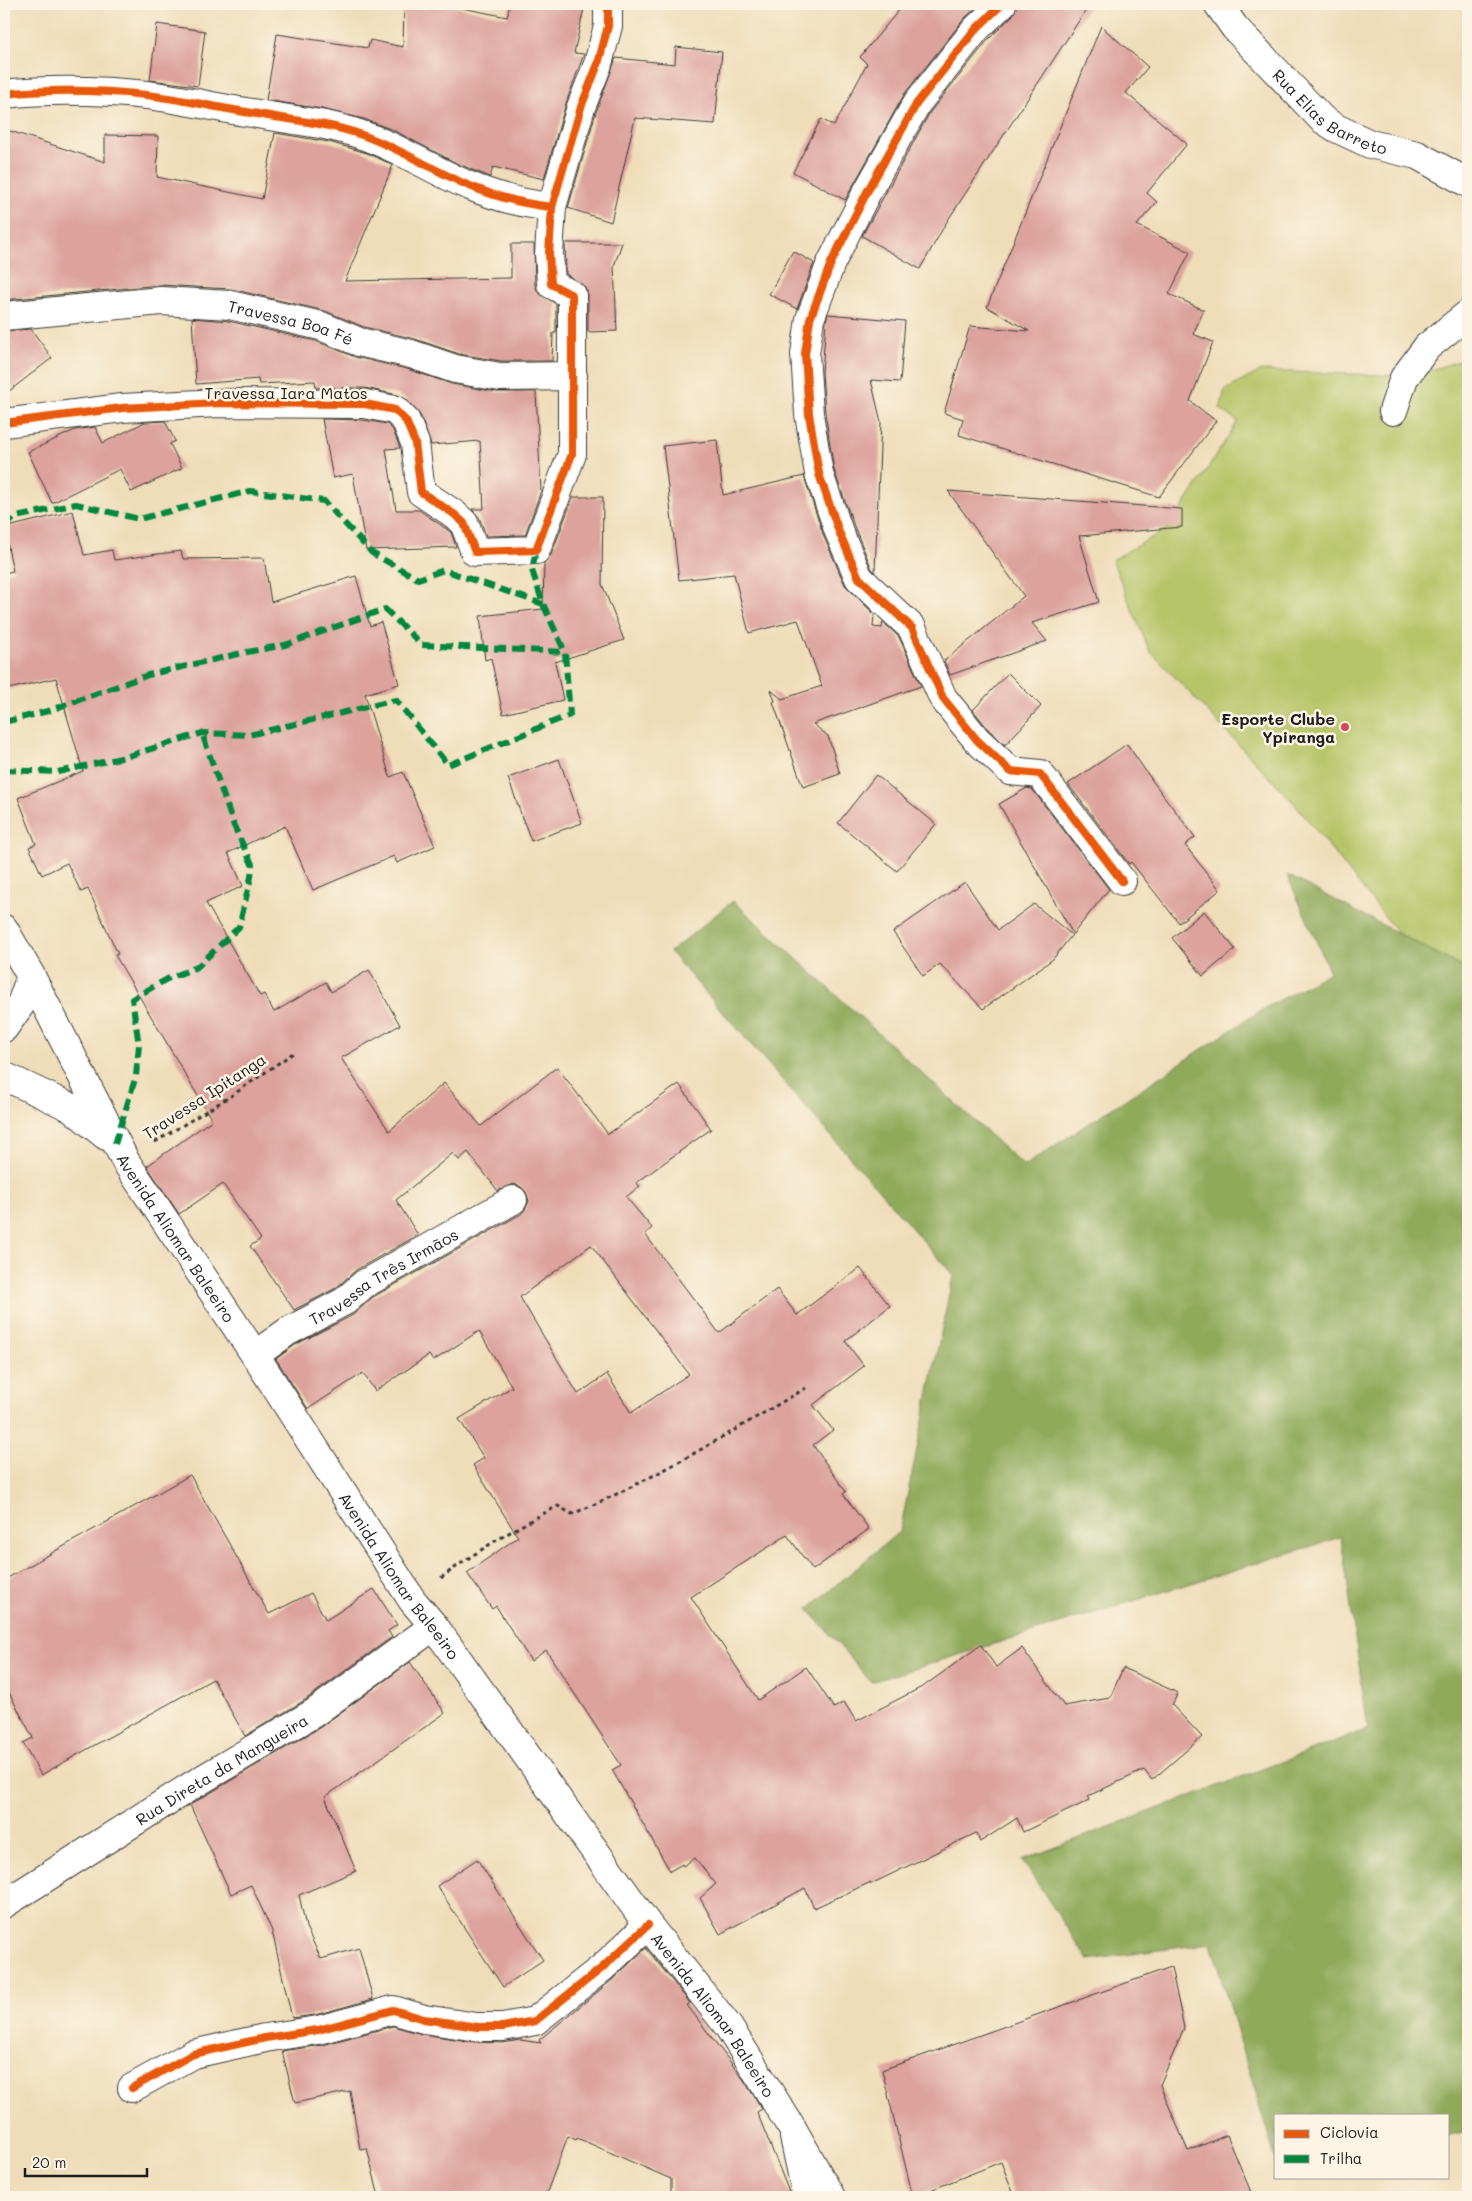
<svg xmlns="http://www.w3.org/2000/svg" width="1472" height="2201" font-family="Mali,sans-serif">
  <rect width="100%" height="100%" fill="#fcf5e5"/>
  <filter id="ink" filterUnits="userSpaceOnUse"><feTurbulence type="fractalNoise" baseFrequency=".02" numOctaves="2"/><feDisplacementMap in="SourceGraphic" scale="10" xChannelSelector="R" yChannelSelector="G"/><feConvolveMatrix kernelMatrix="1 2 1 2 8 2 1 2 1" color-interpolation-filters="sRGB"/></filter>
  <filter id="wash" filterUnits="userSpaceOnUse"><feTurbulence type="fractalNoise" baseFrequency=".0096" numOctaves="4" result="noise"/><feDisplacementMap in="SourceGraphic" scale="20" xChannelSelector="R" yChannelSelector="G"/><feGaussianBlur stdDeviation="1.12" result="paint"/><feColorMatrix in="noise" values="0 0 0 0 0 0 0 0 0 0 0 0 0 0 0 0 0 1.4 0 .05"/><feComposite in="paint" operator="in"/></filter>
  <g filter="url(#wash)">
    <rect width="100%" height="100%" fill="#efddba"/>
    <path fill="#b6c568" stroke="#697042" d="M1468 358V1021L1296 805 1149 650 1112 560 1170 527 1238 421 1220 409 1225 390 1261 371 1412 376Z"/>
    <path fill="#90aa5c" stroke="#56633c" d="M1287 875 1468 970V2132L1448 2136V2115H1276V2161L1211 1943 1088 1960 1022 1860 1368 1729 1341 1537 871 1682 808 1609 900 1531 953 1275 670 952 733 901 1024 1166 1260 1011 1330 972Z"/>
    <g id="blocks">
      <g fill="#dca29b" fill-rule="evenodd">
        <path d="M404 4H442L507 17 510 4H585L574 53 584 54 566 103 544 179 493 167 490 177 458 164 393 130 364 119 322 109 266 100 277 34 368 48 370 40 403 47Z"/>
        <path d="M904 4H980L964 19 905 93 845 200 793 172 821 119 834 126 867 64 860 57Z"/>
        <path d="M1017 4H1090L946 223 920 269 862 236 930 112 988 40 1013 15Z"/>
        <path d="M157 24 205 31 198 86 150 80Z"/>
        <path d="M1101 26 1148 67 1126 93 1187 144 1147 193 1157 202 1137 225 1190 252 1169 294 1204 310 1193 334 1213 342 1190 401 1216 421 1159 497 959 435 963 419 944 413 970 326 1029 331 987 307Z"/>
        <path d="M676 47 722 52 715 124 635 118 611 222 568 208 596 112 616 58 675 64Z"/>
        <path d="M4 129 105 162V135L158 136 157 177 262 199 275 133 329 142 367 153 393 165 345 281 511 278V244H534L535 285 538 292 556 304V333H553L552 361H501L459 354 415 339 364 327 325 311 231 289 160 285 4 300Z"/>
        <path d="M565 243H622L614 266 617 331 588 332V294L585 287 566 274Z"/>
        <path d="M793 251 814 263 797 309 769 294Z"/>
        <path d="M828 314 905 321 900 382 871 380 881 422 875 572 872 569 854 526 834 470 825 412 822 372 826 321Z"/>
        <path d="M192 318 228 321 316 341 355 357 407 369 452 384 497 392H536L541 491 525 535 486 536 479 517 472 509H484L480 441 431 445 420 415 406 399 398 395 365 388H316L315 381 259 384 258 379 196 384Z"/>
        <path d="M31 329 52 358 4 395V331Z"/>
        <path d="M322 419 363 420 387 424 393 430 400 448 386 449 396 510H419L451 532 456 547 366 550 353 474 333 478Z"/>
        <path d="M165 421 175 441 170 444 182 468 131 492 120 469 52 503 28 452 75 430 95 427 103 443 145 422Z"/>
        <path d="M717 440 723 495 804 476 824 537 845 585 874 614 873 627 882 628 883 622 899 637 921 686 813 724 828 736 840 774 803 787 773 702 775 701 771 690 782 699 822 686 798 620 749 633 734 574 679 580 663 446Z"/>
        <path d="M948 491 1182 509V527L1079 536 1099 602 1032 623 1047 641 950 675 944 661 1024 596Z"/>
        <path d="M573 497H603L602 584 624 640 555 662 563 700 503 714 491 658 485 660 480 616 543 609 544 563 551 555Z"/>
        <path d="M73 511 84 555 112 550 114 560 181 551 183 559 264 558 271 602 356 576 370 626 381 622 399 684 365 694 390 777 403 772 435 846 397 863 394 856 313 890 285 826 228 853 243 886 206 903 260 996 264 994 274 1012 326 982 331 992 369 970 400 1025 341 1058 389 1131 444 1083 481 1126 557 1067 608 1134 679 1084 711 1129 636 1183 640 1186 626 1197 652 1228 645 1234 719 1333 777 1289 797 1315 860 1268 890 1306 845 1341 864 1366 813 1405 833 1430 813 1445 846 1492 843 1494 869 1529 813 1570 787 1535 691 1597 758 1700 806 1667 834 1708 844 1702 856 1721 924 1686 981 1645 996 1667 1022 1648 1064 1706 1110 1698 1123 1668 1178 1693 1172 1705 1202 1737 1152 1780 1144 1770 1088 1796 1090 1800 1023 1832 1017 1818 980 1842 976 1833 871 1884V1882L814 1908 805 1888 720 1934 700 1898 716 1884 695 1858 683 1866 682 1864 670 1871 612 1770 621 1765 546 1650 531 1661 496 1606 492 1609 467 1573 518 1537 473 1465 484 1458 459 1419 512 1387 479 1331 433 1361 429 1355 375 1391 363 1373 308 1409 276 1359 295 1345 353 1315 373 1297 521 1214 526 1208 529 1201 526 1192 521 1187 514 1184 498 1191 468 1152 459 1160 453 1153 396 1200 418 1235 356 1270 336 1288 294 1310 250 1246 261 1239 223 1184 179 1214 147 1166 212 1120 115 955 118 954 88 889 81 892 67 863 42 875 29 847 36 844 18 798 83 771 56 678 4 690V573L13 571 4 528ZM591 1245 689 1374 631 1413 607 1374 578 1394 520 1297Z"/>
        <path d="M1008 673 1041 706 1005 745 988 729 973 710Z"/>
        <path d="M1127 744 1154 783 1195 837 1185 845 1220 890 1179 923 1131 862 1129 864 1068 784Z"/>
        <path d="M559 759 582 823 531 841 508 778Z"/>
        <path d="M876 775 936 824 897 871 838 823Z"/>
        <path d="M1027 788 1032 789 1109 889 1073 934 999 804Z"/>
        <path d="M965 882 998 930 1034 904 1072 935 1053 959 983 1009 940 964 923 976 893 932Z"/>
        <path d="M1204 911 1235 949 1203 976 1172 938Z"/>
        <path d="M190 1475 269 1614 311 1593 326 1620 374 1589 397 1625 388 1631 392 1637 305 1700 245 1736 213 1679 41 1775 23 1743 33 1738 4 1683V1580Z"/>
        <path d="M410 1662 445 1713 325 1797 356 1871 299 1895 306 1927 321 1959 359 1948 373 1999 315 2015 292 2018 272 1931 251 1885 231 1894 190 1805 322 1726Z"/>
        <path d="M477 1859 543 1960 503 1987 437 1886Z"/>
        <path d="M646 1948 690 2003 687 2005 744 2080 762 2109 757 2112 791 2197H671V2179L577 2138 576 2140 568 2136 545 2197H379L367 2148 360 2149 350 2091 295 2103 282 2051 322 2045 393 2026 422 2034 475 2042 503 2043 520 2040 541 2043 539 2040 612 1980Z"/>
        <path d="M1171 1967 1184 2028 1160 2085 1188 2151 1227 2135 1253 2197H1015L1001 2162 913 2197 882 2070Z"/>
      </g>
    </g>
  </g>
  <g filter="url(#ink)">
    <use href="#blocks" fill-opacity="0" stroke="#3c3934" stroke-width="1"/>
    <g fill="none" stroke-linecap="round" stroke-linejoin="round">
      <g stroke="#3c3934" stroke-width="30">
        <g id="minor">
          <path d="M1002 4 976 29 917 103 867 192 831 263 810 319 805 354 809 414 819 474 839 532 859 578 912 628 943 698 977 740 1010 771 1040 774 1122 881"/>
          <path id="s1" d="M1218 4 1235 28 1322 119 1336 128 1370 144 1417 155 1468 183"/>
          <path d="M4 94C52 89 99 90 147 95 182 99 217 108 252 113 288 120 324 122 359 134 396 146 429 168 465 184 493 196 522 204 552 207"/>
          <path id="s2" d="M4 316 161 301 230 305 321 326 359 342 411 354 455 369 500 377 573 376"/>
          <path d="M1393 411 1404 378 1427 347 1468 314"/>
          <path d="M4 423 122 408 219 403 365 404 395 410 406 421 415 443 421 492 454 514 464 523 475 552 536 550 572 454V295L551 284 549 254 552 207 581 107 598 64 608 26V4"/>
          <path id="s3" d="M255 1355 287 1332 345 1301 364 1284 513 1200"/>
          <path id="s4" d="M4 1904 196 1783 314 1713 434 1626"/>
          <path d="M132 2088 193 2054 265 2038 318 2030 393 2010 424 2019 477 2027H503L535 2021 602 1968 648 1925"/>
          <path d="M794 2137 807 2197"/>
        </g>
      </g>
      <g stroke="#3c3934" stroke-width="30">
        <g id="secondary">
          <path id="s5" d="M4 929 31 976 126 1162 255 1355 412 1600 434 1626 648 1925 728 2026 792 2128 831 2197"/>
          <path d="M4 1028 21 1004 31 976"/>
          <path d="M4 1076 72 1108 106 1136"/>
        </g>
      </g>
      <g stroke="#3c3934" stroke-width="3" stroke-dasharray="4 4" stroke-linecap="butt">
        <path d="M155 1142 231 1096 296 1051"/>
        <path d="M441 1578C478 1550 517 1527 558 1506L572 1514C654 1480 729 1433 806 1388"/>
      </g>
      <use href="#minor" stroke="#fff" stroke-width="28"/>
      <use href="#secondary" stroke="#fff" stroke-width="28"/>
      <g stroke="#00873e" stroke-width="6" stroke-dasharray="12 6" stroke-linecap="butt">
        <path d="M4 526 16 517 76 504 139 519 250 491 324 501 372 553 418 579 444 570 543 604"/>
        <path d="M4 722 48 711 148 675 242 653 285 645 385 609 422 645 565 652"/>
        <path d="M4 770 58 772 125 757 202 733 249 735 396 700 448 765 570 715 565 652 543 604 532 570 536 550"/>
        <path d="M115 1144 136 1076 139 1045 132 999 167 979 197 967 239 927 251 877 252 864 234 826 202 733"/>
      </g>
      <g stroke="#fcf5e5" stroke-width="11">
        <g id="cycleway">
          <path d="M1002 4 976 29 917 103 867 192 831 263 810 319 805 354 809 414 819 474 839 532 859 578 912 628 943 698 977 740 1010 771 1040 774 1122 881"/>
          <path d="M4 94C52 89 99 90 147 95 182 99 217 108 252 113 288 120 324 122 359 134 396 146 429 168 465 184 493 196 522 204 552 207"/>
          <path d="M4 423 122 408 219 403 365 404 395 410 406 421 415 443 421 492 454 514 464 523 475 552 536 550 572 454V295L551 284 549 254 552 207 581 107 598 64 608 26V4"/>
          <path d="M132 2088 193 2054 265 2038 318 2030 393 2010 424 2019 477 2027H503L535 2021 602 1968 648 1925"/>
        </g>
      </g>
      <use href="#cycleway" stroke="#e8590c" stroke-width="8"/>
    </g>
  </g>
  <circle fill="#d1495b" stroke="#fcf5e5" stroke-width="2" cx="1345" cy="727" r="5"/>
  <g text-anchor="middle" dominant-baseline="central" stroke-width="5" stroke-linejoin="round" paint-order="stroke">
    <g font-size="16" fill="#1c1c1c" stroke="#fcf5e5">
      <text stroke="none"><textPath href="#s1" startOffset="158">Rua Elías Barreto</textPath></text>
      <text stroke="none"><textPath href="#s2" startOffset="290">Travessa Boa Fé</textPath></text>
      <text x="286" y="392">Travessa Iara Matos</text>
      <text transform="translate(204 1096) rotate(-33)">Travessa Ipitanga</text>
      <text stroke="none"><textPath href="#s5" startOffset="354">Avenida Aliomar Baleeiro</textPath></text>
      <text stroke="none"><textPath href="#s3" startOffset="151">Travessa Três Irmãos</textPath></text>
      <text stroke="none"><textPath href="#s5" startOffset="759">Avenida Aliomar Baleeiro</textPath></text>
      <text stroke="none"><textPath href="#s4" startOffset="256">Rua Direta da Mangueira</textPath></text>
      <text stroke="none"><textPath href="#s5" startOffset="1299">Avenida Aliomar Baleeiro</textPath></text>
    </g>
    <g font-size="16" font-weight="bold" fill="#1c1c1c" stroke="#fcf5e5" text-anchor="end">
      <text x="1335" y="718">Esporte Clube<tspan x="1335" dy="18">Ypiranga</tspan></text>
    </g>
  </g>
  <rect width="1472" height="2201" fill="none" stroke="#fcf5e5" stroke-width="20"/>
  <rect x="1274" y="2114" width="175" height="65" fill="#fcf5e5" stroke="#a29e95"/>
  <rect x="1284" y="2130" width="25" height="8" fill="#e8590c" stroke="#a29e95"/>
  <text x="1320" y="2138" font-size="15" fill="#1c1c1c">Ciclovia</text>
  <rect x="1284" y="2155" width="25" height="8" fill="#00873e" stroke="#a29e95"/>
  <text x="1320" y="2164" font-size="15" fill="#1c1c1c">Trilha</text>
  <path d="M25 2168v8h122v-8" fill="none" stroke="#1c1c1c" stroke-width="2.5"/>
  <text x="32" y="2168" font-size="15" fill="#1c1c1c" stroke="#fcf5e5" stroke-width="4" paint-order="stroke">20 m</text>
</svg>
